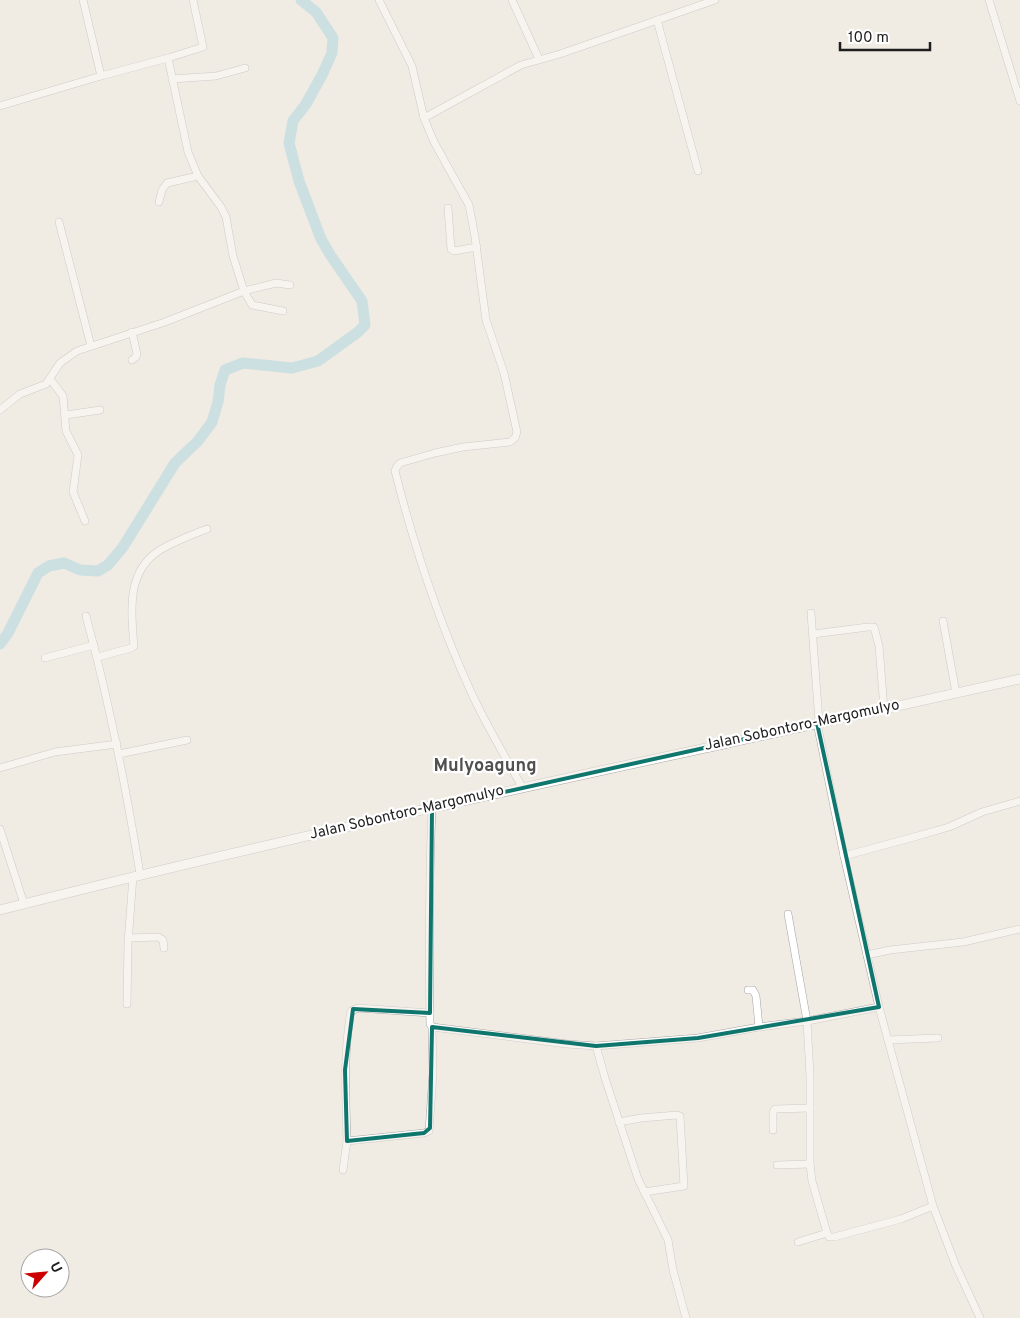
<svg xmlns="http://www.w3.org/2000/svg" width="1020" height="1318" font-family="Overpass,sans-serif">
  <rect width="100%" height="100%" fill="#f0ebe3"/>
  <g fill="none" stroke-linecap="round" stroke-linejoin="round">
    <path stroke="#a0d2e0" stroke-width="11" d="M0 644 8 633 38 573 49 566 64 563 80 570 98 571 108 565 123 547 175 463 198 441 212 422 218 402 220 385 225 370 243 363 292 368 318 361 358 332 365 325 362 301 331 256 321 239 299 181 289 143 293 121 306 104 322 75 332 53 333 38 316 12 301 0"/>
    <g stroke="#a5a5a5" stroke-width="8">
      <g id="minor">
        <path d="M379 0 412 66 424 118"/>
        <path d="M512 0 539 59"/>
        <path d="M989 0 1020 101"/>
        <path d="M657 20 698 171"/>
        <path d="M168 58 203 47 193 0"/>
        <path d="M172 79 216 76 245 68"/>
        <path d="M0 106 101 76 83 0"/>
        <path d="M159 202 162 190 167 183 198 176"/>
        <path d="M448 208 451 249 454 251 477 247"/>
        <path d="M59 222 91 346"/>
        <path d="M283 311 252 305 244 291 276 283 290 285"/>
        <path d="M132 360 136 357 137 354 132 332"/>
        <path d="M50 379 63 396 66 431 78 455 73 492 85 521"/>
        <path d="M0 410 20 394 46 384 60 363 77 351 165 322 244 291 233 256 226 217 221 207 198 176 188 152 168 58 101 76"/>
        <path d="M66 415 100 410"/>
        <path d="M811 613 819 722"/>
        <path d="M86 616C109 701 126 787 140 874"/>
        <path d="M943 621 956 693"/>
        <path d="M813 634 868 627H874L879 646 884 709"/>
        <path d="M98 657 131 648 134 646C131 612 126 571 160 550 175 541 191 535 207 529"/>
        <path d="M45 658 94 645"/>
        <path d="M817 723 844 856 879 1007 933 1206 956 1266 980 1318"/>
        <path d="M119 754 187 740"/>
        <path d="M0 768 55 752 117 744"/>
        <path d="M522 787C505 756 486 725 471 692 439 622 414 546 395 471L396 468 400 463 435 453 463 447 510 442 515 438 517 432 504 373 486 320 475 237 469 205 434 142 424 118 521 65 560 54 715 0"/>
        <path d="M432 808C429 880 429 952 430 1024L432 1027 567 1044 596 1046 698 1038 759 1027 807 1021 879 1007"/>
        <path d="M0 829 24 904"/>
        <path d="M844 856 914 837 949 827 982 812 1020 801"/>
        <path d="M788 914 807 1021 810 1076V1164L812 1181 827 1233 829 1237H834L901 1219 933 1206"/>
        <path d="M128 938 158 937 163 940 164 948"/>
        <path d="M867 955 890 950 963 942 1020 929"/>
        <path d="M748 990H753L756 996 759 1027"/>
        <path d="M127 1004 128 943 133 876"/>
        <path d="M430 1013 358 1008 351 1011C343 1054 346 1097 347 1141L424 1133 429 1131 433 1073 432 1027"/>
        <path d="M888 1040 938 1038"/>
        <path d="M596 1046 605 1078 638 1179 668 1240 673 1270 686 1318"/>
        <path d="M619 1122 641 1118 677 1115 680 1116 684 1186 644 1192"/>
        <path d="M773 1130V1112L775 1109 810 1108"/>
        <path d="M777 1165 810 1164"/>
        <path d="M343 1170 347 1141"/>
        <path d="M798 1242 827 1233"/>
      </g>
    </g>
    <g stroke="#a5a5a5" stroke-width="10">
      <path id="tertiary" d="M0 910C338 824 680 755 1020 679"/>
    </g>
    <use href="#minor" stroke="#fff" stroke-width="7"/>
    <use href="#tertiary" stroke="#fff" stroke-width="9"/>
  </g>
  <path d="M0 0H1020V1318H0ZM817 723 879 1007 698 1038 596 1046 432 1027 430 1128 424 1133 347 1141 345 1070 353 1009 430 1013 432 808Z" fill="#f0ebe3" fill-opacity=".55" fill-rule="evenodd"/>
  <path fill="none" stroke="#0f766e" stroke-width="4" stroke-linejoin="round" d="M817 723 879 1007 698 1038 596 1046 432 1027 430 1128 424 1133 347 1141 345 1070 353 1009 430 1013 432 808Z"/>
  <g text-anchor="middle" dominant-baseline="central" stroke-width="4.5" stroke-linejoin="round" paint-order="stroke">
    <g font-size="15" fill="#1e1e1e" stroke="#fff">
      <text transform="translate(802 726) rotate(-12)">Jalan Sobontoro-Margomulyo</text>
      <text transform="translate(407 813) rotate(-13)">Jalan Sobontoro-Margomulyo</text>
    </g>
    <g font-size="18" font-weight="bold" fill="#515151" stroke="#fff">
      <text x="485" y="766">Mulyoagung</text>
    </g>
  </g>
  <g transform="translate(45 1273) rotate(63)"><circle r="24" fill="#ffffff" stroke="#a5a5a5"/>
  <path d="M0-4L9 19L0 12L-9 19Z" fill="#cc0000"/>
  <text y="-8" font-size="14" font-weight="bold" text-anchor="middle" fill="#1e1e1e">U</text>
  </g>
  <path d="M840 42v8h90v-8" fill="none" stroke="#1e1e1e" stroke-width="2.5"/>
  <text x="848" y="42" font-size="15" fill="#1e1e1e" stroke="#ffffff" stroke-width="4" paint-order="stroke">100 m</text>
</svg>
